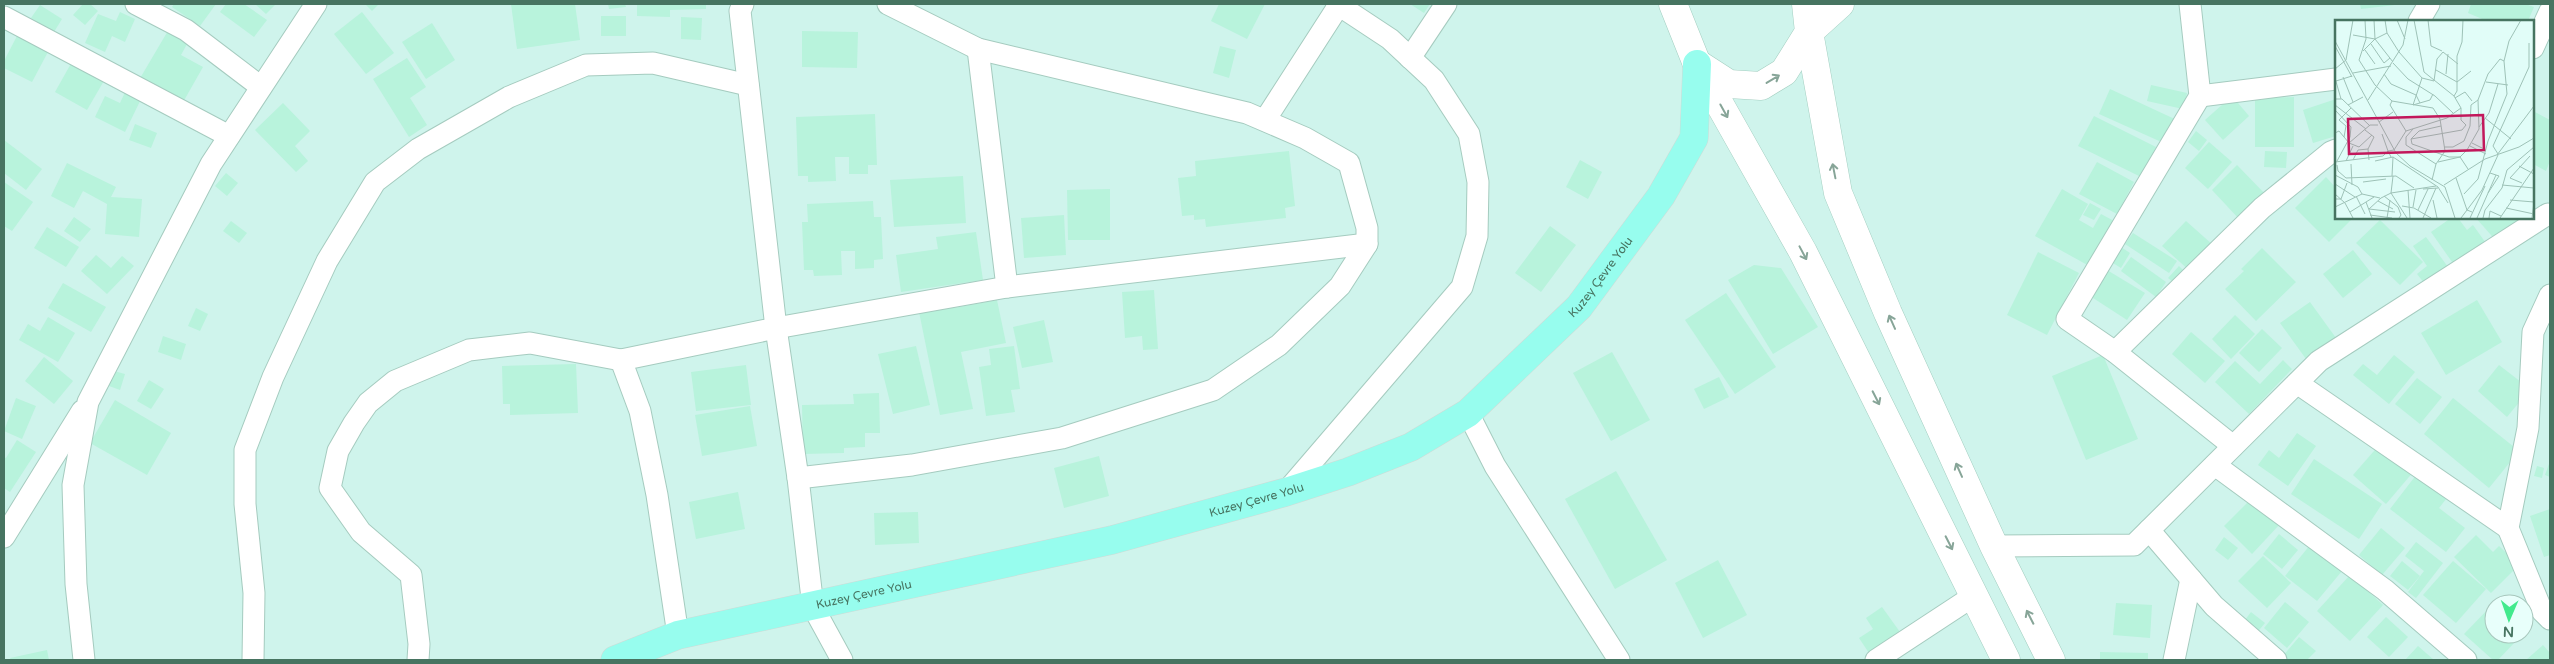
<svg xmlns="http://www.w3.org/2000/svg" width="2554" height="664" font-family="'Varela Round',sans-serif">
  <rect width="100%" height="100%" fill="#e1fdf8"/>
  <path fill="#cff4ec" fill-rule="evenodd" d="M4 4H2550V660H4ZM2336 21H2533V218H2336ZM2494 604H2524V634H2494Z"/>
  <g fill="#b8f3dc">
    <path d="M83 4H90L98 11 85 25 73 15Z"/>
    <path d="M174 4H216L200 26 172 7Z"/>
    <path d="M226 4H244L267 20 254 37 220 12Z"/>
    <path d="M255 4H276L266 14Z"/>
    <path d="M365 4H379L372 11Z"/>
    <path d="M511 4H575L580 40 517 49Z"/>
    <path d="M608 4H625L626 7 609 9Z"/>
    <path d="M637 4H706V9L670 10V17L637 16Z"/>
    <path d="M1219 4H1265L1247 39 1211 21Z"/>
    <path d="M1410 4H1430L1424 13Z"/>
    <path d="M2360 4H2395V5L2361 9Z"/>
    <path d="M2471 4H2525L2534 7 2528 21H2487L2468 13Z"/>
    <path d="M40 5 62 19 54 32 31 18Z"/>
    <path d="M120 12 135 19 125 42 112 36 105 52 85 43 98 14 116 21Z"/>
    <path d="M362 12 394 53 366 74 334 34Z"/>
    <rect x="601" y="16" width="25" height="20"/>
    <path d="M681 17 702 18 701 40 681 39Z"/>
    <path d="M432 23 455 60 426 79 402 42Z"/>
    <path d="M172 24 192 35 181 55 203 67 182 104 139 80Z"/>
    <path d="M802 31 858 32 857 68 802 67Z"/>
    <path d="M18 34 49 50 32 82 4 68V61Z"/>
    <path d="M1220 46 1236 50 1229 78 1213 73Z"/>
    <path d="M407 58 426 87 410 98 427 125 409 137 373 79Z"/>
    <path d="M73 60 105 79 87 110 55 92Z"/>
    <path d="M2151 85 2187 93 2183 109 2147 101Z"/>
    <path d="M127 88 143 95 125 132 95 117 105 96 120 103Z"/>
    <path d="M2110 89 2179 121 2168 145 2099 114Z"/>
    <path d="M2232 96 2249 116 2223 140 2205 120Z"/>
    <path d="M2294 97V147H2255V98Z"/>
    <path d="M2336 99V136L2313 143 2303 110Z"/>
    <path d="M283 103 310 131 295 146 308 161 296 172 255 130Z"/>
    <path d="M2533 111 2550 120V161L2546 171 2533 164Z"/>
    <path d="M875 114 877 165H868V174H849V157H835L836 181 808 182V176H798L796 117Z"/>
    <path d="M2094 116 2156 147 2141 177 2078 146Z"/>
    <path d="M135 124 157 133 151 148 129 140Z"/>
    <path d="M2196 131 2207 140 2199 151 2188 142Z"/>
    <path d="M4 140 42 169 26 190 4 173Z"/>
    <path d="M2209 142 2232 162 2208 189 2185 168Z"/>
    <path d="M1289 151 1295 206 1285 208 1286 218 1206 227 1205 219 1194 220V215L1182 216 1178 178 1196 176 1195 161Z"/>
    <path d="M2265 151 2287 152 2286 168 2264 167Z"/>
    <path d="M1580 160 1602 172 1588 199 1566 187Z"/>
    <path d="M2097 162 2134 182 2117 214 2079 194Z"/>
    <path d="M67 163 116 187 111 197 142 199 139 237 105 234 107 204 83 191 74 208 51 196Z"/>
    <path d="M2237 165 2267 196 2241 221 2212 190Z"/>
    <path d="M226 173 238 183 227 196 215 186Z"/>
    <path d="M963 176 966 223 894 227 890 180Z"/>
    <path d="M2326 177 2336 188V218H2349L2351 220 2329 242 2295 208Z"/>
    <path d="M4 182 33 202 12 231 4 226Z"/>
    <path d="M1110 189V240H1068L1067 190Z"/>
    <path d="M2062 189 2088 204 2079 220 2093 228 2101 214 2116 222 2091 267 2035 236Z"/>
    <path d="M873 201 874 217H881L883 259 874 260V268L855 269V251H841L842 275 814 276 813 270H804L802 222H808L807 204Z"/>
    <path d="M2090 203 2101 209 2094 220 2083 215Z"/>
    <path d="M1064 215 1066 255 1024 258 1021 218Z"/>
    <path d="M74 217 91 229 80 242 64 231Z"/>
    <path d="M2451 218H2458L2467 230 2473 225 2488 246 2457 269 2431 232Z"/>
    <path d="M2476 218H2527L2498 243Z"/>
    <path d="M2380 220 2423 262 2400 285 2356 243Z"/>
    <path d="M231 221 247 233 239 243 223 231Z"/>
    <path d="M2186 221 2213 245 2190 271 2162 246Z"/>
    <path d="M1550 226 1576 245 1541 292 1515 273Z"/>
    <path d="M47 227 79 247 66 267 34 248Z"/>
    <path d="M976 232 983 280 901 292 896 255 938 249 936 237Z"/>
    <path d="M2133 233 2177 261 2169 273 2125 244Z"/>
    <path d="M2426 237 2448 267 2425 284 2417 274 2427 266 2413 246Z"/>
    <path d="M2118 245 2130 253 2121 268 2108 260Z"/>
    <path d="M2262 248 2296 282 2256 321 2225 289 2244 271 2241 269Z"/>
    <path d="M2353 250 2372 274 2343 298 2323 274Z"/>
    <path d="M2038 252 2079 273 2047 335 2007 315Z"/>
    <path d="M96 255 111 268 122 256 134 266 107 294 81 271Z"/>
    <path d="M2131 257 2166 282 2156 297 2121 271Z"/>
    <path d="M1754 265 1781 268 1818 327 1773 354 1728 280Z"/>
    <path d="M2179 266 2183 270 2173 282 2168 278Z"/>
    <path d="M2107 270 2145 293 2127 320 2090 296Z"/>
    <path d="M63 283 106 307 91 332 48 308Z"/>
    <path d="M1154 290 1158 349 1143 350 1142 336 1125 338 1122 292Z"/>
    <path d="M1726 293 1776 367 1735 394 1685 320Z"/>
    <path d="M953 300 954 308 997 300 1006 343 961 352 973 409 940 415 918 307Z"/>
    <path d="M2477 300 2502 342 2446 375 2421 333Z"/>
    <path d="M2310 302 2336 338 2306 359 2280 323Z"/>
    <path d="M196 308 208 314 200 331 188 326Z"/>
    <path d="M2235 315 2255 334 2231 359 2212 339Z"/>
    <path d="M48 317 75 333 58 362 19 340 28 324 40 331Z"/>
    <path d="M1044 320 1053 362 1022 368 1013 327Z"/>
    <path d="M2262 329 2282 348 2259 372 2239 353Z"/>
    <path d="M2191 332 2225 361 2205 383 2172 354Z"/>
    <path d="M163 336 186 344 181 360 158 352Z"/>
    <path d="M916 346 930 405 893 414 878 354Z"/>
    <path d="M1014 346 1020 389 1011 390 1015 412 986 416 979 367 991 365 989 349Z"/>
    <path d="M1612 352 1650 420 1611 441 1573 373Z"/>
    <path d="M2103 355 2138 439 2086 460 2052 376Z"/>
    <path d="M2394 355 2415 372 2389 404 2353 375 2363 364 2377 375Z"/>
    <path d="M44 357 73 381 54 404 25 381Z"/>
    <path d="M2283 360 2292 369 2249 414 2215 382 2235 361 2260 384Z"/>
    <path d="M576 364 578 413 510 415V404H503L502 366Z"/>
    <path d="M746 365 751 405 696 411 691 372Z"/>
    <path d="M2499 365 2530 389 2507 417 2478 391Z"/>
    <path d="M114 371 125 374 120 390 109 386Z"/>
    <path d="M1719 377 1729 397 1704 409 1694 389Z"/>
    <path d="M2417 378 2442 397 2420 424 2395 404Z"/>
    <path d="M149 380 164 389 151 409 137 401Z"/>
    <path d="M879 393 880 433H865V447L844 448V453L803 454 802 405 854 404 853 394Z"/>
    <path d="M16 398 36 406 22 439 4 431Z"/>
    <path d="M2453 398 2519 451 2489 488 2424 434Z"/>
    <path d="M115 400 171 433 147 475 90 443Z"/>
    <path d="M750 406 757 446 702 456 695 415Z"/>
    <path d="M2297 433 2316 446 2288 486 2258 465 2269 450 2279 458Z"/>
    <path d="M17 440 36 452 10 492 4 488V457L6 458Z"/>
    <path d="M2381 443 2414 471 2386 504 2353 475Z"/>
    <path d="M1099 456 1109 496 1064 508 1054 468Z"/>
    <path d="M2314 459 2382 504 2359 539 2291 494Z"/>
    <path d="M2550 461V477L2545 475Z"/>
    <path d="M2537 466 2544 468 2542 478 2534 476Z"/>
    <path d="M2420 470 2450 494 2439 508 2465 528 2446 552 2390 509Z"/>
    <path d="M1616 471 1667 560 1615 589 1565 499Z"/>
    <path d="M738 492 745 529 696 539 689 502Z"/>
    <path d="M2253 497 2280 524 2252 554 2224 526Z"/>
    <path d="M2550 509V555L2544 557 2530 516Z"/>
    <path d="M918 512 919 543 875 545 874 513Z"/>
    <path d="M2381 528 2405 548 2382 575 2359 555Z"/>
    <path d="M2279 534 2298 550 2282 569 2263 554Z"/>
    <path d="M2476 535 2493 552 2499 546 2519 565 2491 593 2454 557Z"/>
    <path d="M2224 537 2238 548 2228 560 2215 550Z"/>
    <path d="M2416 542 2443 563 2416 598 2408 592 2424 571 2405 556Z"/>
    <path d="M2310 545 2342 571 2317 601 2285 576Z"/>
    <path d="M2263 556 2291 583 2267 608 2238 581Z"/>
    <path d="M1718 560 1747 615 1703 638 1675 583Z"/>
    <path d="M2402 561 2420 576 2408 590 2390 576Z"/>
    <path d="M2453 561 2486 589 2456 623 2423 595Z"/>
    <path d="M2350 575 2383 605 2350 641 2317 611Z"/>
    <path d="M2285 602 2309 622 2287 648 2264 628Z"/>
    <path d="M2495 602 2497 604H2494V634H2504L2514 643 2498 660H2493L2464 634Z"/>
    <path d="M2116 603 2152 605 2150 638 2113 635Z"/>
    <path d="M1882 607 1900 632 1869 653 1859 638 1873 629 1866 618Z"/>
    <path d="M2251 612 2265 623 2255 635 2242 624Z"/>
    <path d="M2386 617 2408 637 2389 657 2367 637Z"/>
    <path d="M2299 637 2316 651 2307 660H2286L2282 657Z"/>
    <path d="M2543 645 2550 653V660H2526Z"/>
    <path d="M2418 646 2434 660H2405Z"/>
    <path d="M47 650 49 660H11L10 658Z"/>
    <path d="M2100 652 2148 653V660H2100Z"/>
  </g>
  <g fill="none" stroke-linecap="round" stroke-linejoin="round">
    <g stroke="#a5cbbf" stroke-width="23">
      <g id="minor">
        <path d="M136 4 186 30 261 87"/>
        <path d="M743 4 740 11 776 328 798 478 813 607 842 660"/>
        <path d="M2190 4 2200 96 2067 319 2115 352 2233 446"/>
        <path d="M4 17 229 136"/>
        <path d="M2419 21 2429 4"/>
        <path d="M2533 48 2550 11"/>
        <path d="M978 49 1007 287"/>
        <path d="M1410 58 1446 4"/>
        <path d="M2200 96 2336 79"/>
        <path d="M1265 120 1339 5"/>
        <path d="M2550 295 2533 332 2528 428 2508 528 2542 611 2550 619"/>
        <path d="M2115 352 2262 208 2331 152 2336 150"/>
        <path d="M621 360 640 411 657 495 678 635"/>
        <path d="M2297 383 2508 528"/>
        <path d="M1468 413 1495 466 1619 660"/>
        <path d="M2215 465 2385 590 2466 660"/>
        <path d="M798 478 912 465 1062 438 1213 390 1279 345 1340 286 1367 244V228L1349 163 1305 138 1247 113 978 49 888 4"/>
        <path d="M1286 492 1462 287 1477 236 1478 182 1469 134 1434 80 1390 39 1337 4"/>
        <path d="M2149 530 2214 606 2276 660"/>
        <path d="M4 537 82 411"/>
        <path d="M1994 546 2134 545 2319 361 2548 214"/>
        <path d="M84 660 76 584 73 485 88 402 211 164 316 4"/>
        <path d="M253 660 254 593 245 504V450L273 377 327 261 375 182 418 149 509 97 586 65 653 63 748 85"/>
        <path d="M418 660 419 644 411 575 361 532 330 488 338 451 354 423 368 403 395 381 469 350 530 343 621 360 776 328 1007 287 1367 244"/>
        <path d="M1876 660 1975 595"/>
        <path d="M2174 660 2191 579"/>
      </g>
    </g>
    <g stroke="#a3cec0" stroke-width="29">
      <g id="secondary">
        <path d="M1673 4 1697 64 1803 252 2006 660"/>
        <path d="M1840 4 1809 32 1838 193 1888 313 1994 546 2051 660"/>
        <path d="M1698 64 1729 84 1761 86 1784 72 1809 32 1806 4"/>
      </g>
    </g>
    <g stroke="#cfdbd6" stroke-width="29">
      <g id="primary">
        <path id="s1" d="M615 660 678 635 1112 540 1286 492 1348 472 1411 447 1468 413 1579 307 1661 196 1694 138 1697 64"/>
      </g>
    </g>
    <use href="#minor" stroke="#fff" stroke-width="21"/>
    <use href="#secondary" stroke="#fff" stroke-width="28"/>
    <use href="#primary" stroke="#97fdee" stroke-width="28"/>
  </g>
  <defs><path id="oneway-shaft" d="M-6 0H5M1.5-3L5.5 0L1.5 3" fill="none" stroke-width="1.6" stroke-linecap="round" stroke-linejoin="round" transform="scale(1.25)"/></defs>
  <g stroke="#87a598">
    <use href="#oneway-shaft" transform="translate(1773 79) rotate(-31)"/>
    <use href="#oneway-shaft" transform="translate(1724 111) rotate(61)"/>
    <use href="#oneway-shaft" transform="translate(1834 171) rotate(-101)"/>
    <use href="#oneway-shaft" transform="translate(1803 253) rotate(62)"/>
    <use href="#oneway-shaft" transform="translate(1892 322) rotate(-114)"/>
    <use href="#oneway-shaft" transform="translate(1876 398) rotate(63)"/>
    <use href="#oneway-shaft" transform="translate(1959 470) rotate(-114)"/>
    <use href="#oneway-shaft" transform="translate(1949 543) rotate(63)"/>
    <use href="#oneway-shaft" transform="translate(2030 617) rotate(-117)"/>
  </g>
  <g text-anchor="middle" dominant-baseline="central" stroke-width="5" stroke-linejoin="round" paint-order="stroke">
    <g font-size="12" fill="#477461" stroke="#e8fffb">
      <text stroke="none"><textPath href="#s1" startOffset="1082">Kuzey Çevre Yolu</textPath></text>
      <text stroke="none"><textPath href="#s1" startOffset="662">Kuzey Çevre Yolu</textPath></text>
      <text stroke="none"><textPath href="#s1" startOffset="258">Kuzey Çevre Yolu</textPath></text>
    </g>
  </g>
  <g transform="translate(2335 20)">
    <rect width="199" height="199" fill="#e1fdf8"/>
    <path fill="none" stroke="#9ec2b7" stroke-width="1" d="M30 0 31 19 24 40 40 65 57 81 98 88 105 99 110 131 101 144M39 0 40 19 58 42M50 0 52 13 64 32 87 58 99 61 102 39 108 32 123 44M62 0 70 19M93 0 96 26 107 31M18 15 40 19M0 21 61 133 75 146 110 167 120 198M36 24 49 43 55 38M0 26 17 57M30 30 40 44M28 31 40 19 52 13M58 43 73 59 100 76 118 93M0 49 11 40 18 0M101 50 122 62 136 51M18 53 56 46M49 54 56 64 81 75 85 83M111 54 113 34M8 57 18 82M0 58 6 79M87 58 78 85 95 80 98 74M1 61 17 56M151 62 173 65M119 76 122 71V36L127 22 128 0M120 78 130 72 137 81M0 79H7L35 106M33 80 68 25 73 0M57 81 55 85 71 111M0 85 31 109M13 85 28 77M0 90 16 107 15 117 2 141M150 98 176 119M44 102 58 92M106 106 84 111 76 119 77 124 114 137H125L132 130 144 109 143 80 153 54 165 39 169 41M144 107 154 93 163 64M78 109 71 117V125L101 144 97 160M30 110 39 117 33 129 34 140M0 113 4 111 14 123 24 127 37 115M9 117 11 106 4 100 16 88M76 119 127 110 131 105 126 100V88M14 123 35 105H43M137 123 151 130M135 126 151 134M109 127H118L129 121 135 106 136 85 143 80M163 134 158 126 194 47V23M162 135 199 86M56 137 53 131 59 130 71 111 112 98 126 88 119 76 89 52 79 0M18 140 23 130 33 129M11 141 18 126M40 141 58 137 103 167 113 183M0 142 48 136 53 131 47 114M103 142 125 137 133 149M16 144 17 165M2 145 3 151 11 158 61 156 79 168M184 146 199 154M0 155 23 167 27 174 45 178M57 156 58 137M58 156 56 173 72 198M121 158 132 190 137 192M28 162 51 159M187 163 175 158 195 136M0 164 20 177M109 165 150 139 184 127 199 118M167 165 199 168M88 169 103 168M73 170 75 198M153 173 164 156 155 153M0 174 10 183 18 198M129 174 143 159 153 121 172 74 169 41 174 21 186 0M21 176 30 194M49 176 63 187 66 195 64 198M0 179H6L12 163M98 180 102 198M175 180 199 182M43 181 58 189M31 182 37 198M67 186 79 188 96 198M0 187 27 174M78 187 81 170M171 188 199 194M34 189 46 178 56 173 101 166M34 189 60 192M83 190 93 169M15 192 39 177M35 195 57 198M52 198 55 180M88 198 101 168M126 198 147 170 163 135M135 198 150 166M142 198 161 155M148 198 150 190 167 168 172 150 199 127M154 198 155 191 166 196M165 198 199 148M197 198 199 182"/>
    <path fill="#c2185b" fill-opacity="0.15" stroke="#c2185b" stroke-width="2.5" d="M148 95 149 130 14 134 13 99Z"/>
    <rect width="199" height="199" fill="none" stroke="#477461" stroke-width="2.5"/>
  </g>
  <rect width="2554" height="664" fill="none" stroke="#477461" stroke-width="10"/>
  <g transform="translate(2509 619) rotate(182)"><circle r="24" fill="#e8fffb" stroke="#a8c7bd"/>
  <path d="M0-4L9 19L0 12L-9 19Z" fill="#42ea8d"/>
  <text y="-8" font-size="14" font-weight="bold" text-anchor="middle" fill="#477461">N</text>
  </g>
</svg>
